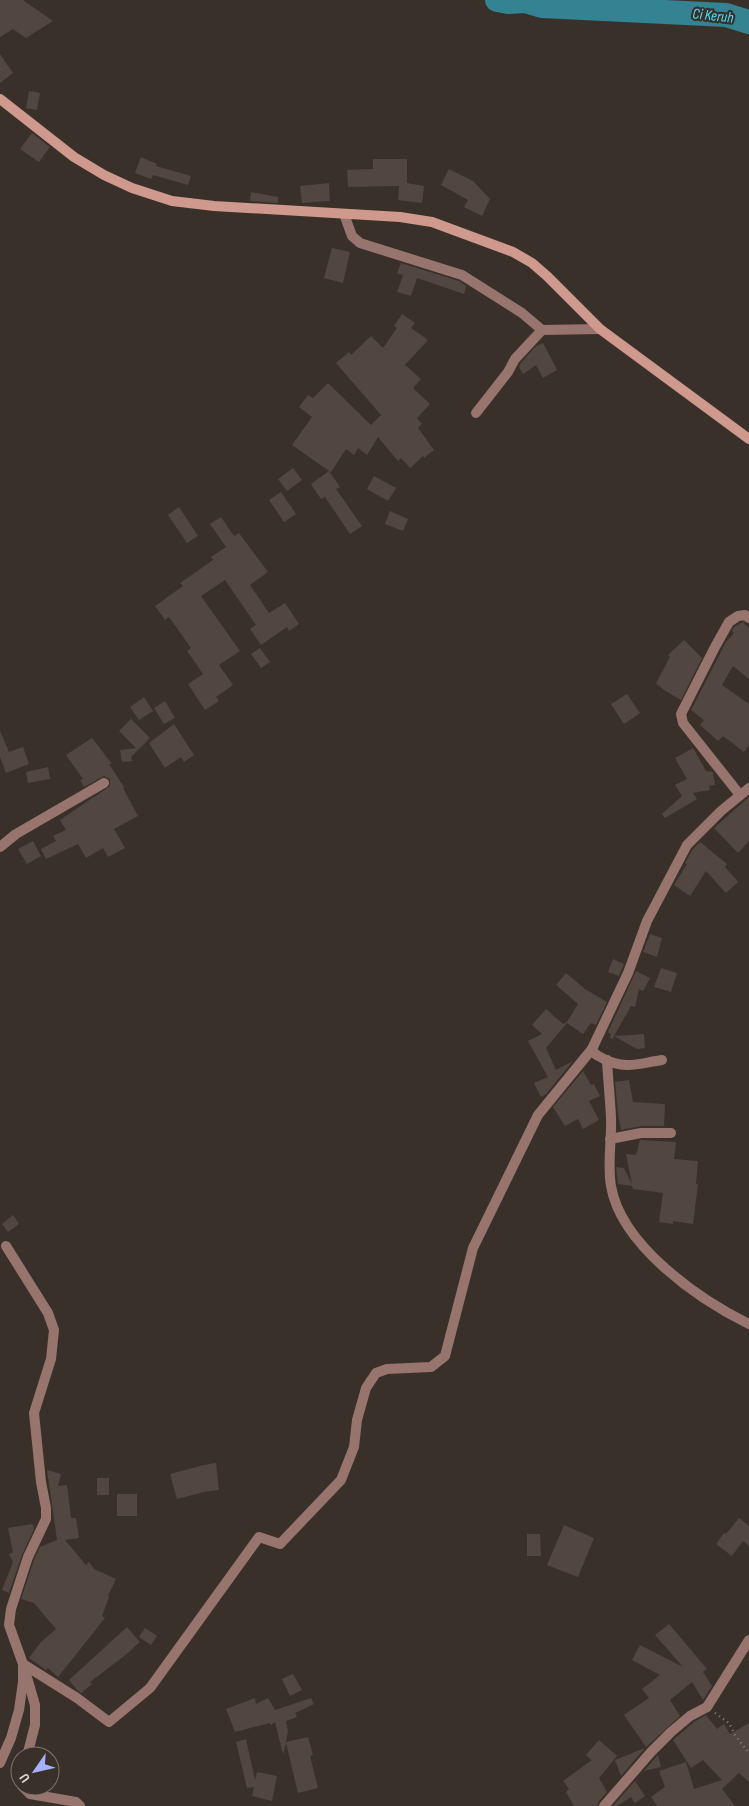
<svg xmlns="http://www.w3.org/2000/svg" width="749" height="1806" font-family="'Sofia Sans Condensed',sans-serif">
  <rect width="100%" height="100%" fill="#3a302a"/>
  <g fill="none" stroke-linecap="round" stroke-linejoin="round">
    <path stroke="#338393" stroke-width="24" d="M497 0 508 2 525 1 542 6 726 15 749 22"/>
  </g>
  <g fill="#514640">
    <path d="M0 0H23L53 21 26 38 13 29 0 37Z"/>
    <path d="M0 54 13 73 0 83Z"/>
    <path d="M29 91 40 93 37 110 26 108Z"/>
    <path d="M32 133 50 147 39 162 20 149Z"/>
    <path d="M141 157 157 164 156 166 191 176 188 185 153 175 151 179 135 173Z"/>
    <path d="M373 159H407V183L424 186 422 203 398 200 399 186 348 187 347 170 373 169Z"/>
    <path d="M449 169 473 181 490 199 482 216 464 207 468 200 441 185Z"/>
    <path d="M329 183 330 201 302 203 300 186Z"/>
    <path d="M251 192 278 197V203L250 201Z"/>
    <path d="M332 248 350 252 343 283 324 278Z"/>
    <path d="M401 263 459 281 466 286 464 294 417 278 411 296 397 292 403 275 397 273Z"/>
    <path d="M402 314 415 323 411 328 428 340 405 365 421 379 413 388 430 404 417 418 422 424 418 428 434 450 424 458 423 456 410 468 401 458 398 461 378 437 367 455 358 448 354 455 346 449 331 472 329 471 340 487 336 489 362 526 350 534 325 497 321 499 311 484 329 471 292 445 312 417 299 407 308 395 313 398 328 383 371 425 381 415 336 363 349 352 351 355 371 336 383 348 397 328 394 326Z"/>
    <path d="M543 343 557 370 543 378 536 365 523 374 519 367 521 363 536 346Z"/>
    <path d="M293 468 302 480 287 491 278 479Z"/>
    <path d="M374 476 396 488 388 501 367 489Z"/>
    <path d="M281 492 296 514 284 522 269 500Z"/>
    <path d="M179 507 198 536 187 543 168 515Z"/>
    <path d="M390 511 408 519 403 531 385 524Z"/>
    <path d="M221 517 234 536 239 533 268 572 250 585 269 613 285 603 299 624 289 631 287 627 261 645 250 629 256 625 225 580 201 596 240 651 219 665 233 685 216 697 219 701 205 710 188 684 203 674 187 651 191 648 169 617 165 620 155 606 183 586 180 583 213 560 211 557 226 547 210 524Z"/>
    <path d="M743 622 749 628V679L733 666 722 685 749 704V745L744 752 723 736 718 741 700 725 704 720 691 710 726 642 734 633 732 631 734 627Z"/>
    <path d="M684 640 702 658 681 700 664 690 656 683 670 657 668 655Z"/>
    <path d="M260 648 270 662 261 668 251 654Z"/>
    <path d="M627 694 640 713 624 724 611 704Z"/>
    <path d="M144 697 153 711 139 720 130 707Z"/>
    <path d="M165 701 175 718 164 724 154 708Z"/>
    <path d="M131 719 150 738 131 757 132 761 122 762 120 750 136 748 119 731Z"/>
    <path d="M174 724 194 755 184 762 181 757 165 768 149 743Z"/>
    <path d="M0 731 9 752 23 747 29 764 6 773 0 757Z"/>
    <path d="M92 738 112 764H109L124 787 123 788 138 816 114 829 125 848 108 857 103 848 86 858 78 844 46 859 41 849 56 841 53 836 66 830 60 820 110 786V779L104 776 84 787 80 780 83 779 66 755Z"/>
    <path d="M693 748 706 771 713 772 715 785 709 786 710 790 693 793 697 799 665 818 662 814 682 796 675 785 687 779 675 758Z"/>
    <path d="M48 767 50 779 28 783 26 772Z"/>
    <path d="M749 797V841L738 853 714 828Z"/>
    <path d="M33 841 41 856 27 864 18 849Z"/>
    <path d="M700 842 727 864 725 867 738 882 726 893 706 871 690 896 674 885 687 864 685 863 693 849Z"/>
    <path d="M650 934 662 938 657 957 643 952Z"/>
    <path d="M613 959 624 964 619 976 608 972Z"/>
    <path d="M661 968 677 973 671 992 654 987Z"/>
    <path d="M636 971 650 978 643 991 639 989 635 1007 631 1006 614 1036 644 1034 645 1048 637 1049 614 1036 613 1039 610 1038 611 1034 608 1032Z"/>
    <path d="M566 973 585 989 607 1002 596 1025 591 1023 583 1034 567 1023 546 1048 556 1070 573 1061 546 1094 541 1097 534 1083 548 1077 528 1041 542 1034 532 1025 546 1009 563 1024 567 1022 578 1004 556 985Z"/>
    <path d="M583 1071 591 1085 594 1084 600 1096 589 1101 599 1120 583 1129 578 1119 565 1126 553 1107Z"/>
    <path d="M629 1080 633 1102 665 1104 664 1126H641L621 1130 618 1114 615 1082Z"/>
    <path d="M640 1140 676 1142 674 1159 698 1161 696 1184H698L693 1224 673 1221V1224L659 1222 663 1193 633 1189 632 1186 618 1184 616 1167 624 1168 632 1184 626 1154 636 1155Z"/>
    <path d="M13 1215 19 1224 8 1232 2 1224Z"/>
    <path d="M216 1463 219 1490 204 1492 177 1499 170 1474 204 1465Z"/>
    <path d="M47 1470 61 1474 58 1486 67 1485 71 1518H76L79 1538 65 1540 86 1565 89 1562 94 1569 116 1579 108 1596 109 1597 102 1616 105 1618 58 1677 48 1668 46 1670 29 1658 41 1642 56 1629 34 1603 21 1599 34 1560 40 1547 57 1540Z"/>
    <rect x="97" y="1478" width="12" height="17"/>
    <rect x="117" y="1494" width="20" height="22"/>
    <path d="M739 1518 749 1526V1546L743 1541 732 1556 716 1544 724 1533 726 1534Z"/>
    <path d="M33 1524 34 1529 22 1555 9 1593 2 1590 13 1562 9 1554 13 1552 8 1528Z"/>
    <path d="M564 1525 594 1538 578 1577 547 1565Z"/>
    <path d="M527 1534H540L541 1556H527Z"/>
    <path d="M669 1624 707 1669 703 1672 712 1686 703 1700 692 1682 670 1700 680 1716 646 1747 624 1715 649 1698 642 1689 660 1675 632 1660 640 1645 683 1667 655 1635Z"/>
    <path d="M127 1627 140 1642 123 1657 90 1682 92 1684 81 1693 77 1690 69 1680Z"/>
    <path d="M145 1628 157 1636 151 1645 139 1637Z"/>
    <path d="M293 1674 302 1690 290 1696 282 1679Z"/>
    <path d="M255 1698 256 1704 268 1698 275 1710 311 1698 314 1704 295 1713 297 1717 286 1721 288 1731 286 1742 308 1737 313 1755 310 1756 318 1788 298 1793 286 1743 283 1754 275 1722 271 1725 270 1723 235 1732 226 1709Z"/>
    <path d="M706 1715 717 1729 724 1724 730 1734 749 1723V1782L739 1773 722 1789 735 1806H657L651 1797 665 1787 659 1771 686 1762 694 1789 722 1780 703 1760 691 1768 673 1740 694 1722Z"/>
    <path d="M246 1739 255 1780 257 1772 277 1776 272 1801 252 1796 254 1787 247 1788 236 1742Z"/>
    <path d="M599 1740 617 1756 599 1778 607 1792 599 1801 597 1806H574L566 1792 569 1789 563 1781 592 1760 586 1755Z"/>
    <path d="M645 1748 621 1776 615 1760Z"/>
    <path d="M658 1755 661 1767 644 1771 656 1757Z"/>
    <path d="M635 1781 645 1796 635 1803 631 1797 617 1806H613Z"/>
  </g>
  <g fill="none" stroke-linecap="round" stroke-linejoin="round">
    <path stroke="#877f79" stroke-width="2.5" stroke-dasharray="1 4" stroke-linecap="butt" d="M715 1713 729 1723 735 1735 749 1753"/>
    <g stroke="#97746d" stroke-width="10">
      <path d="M344 214 352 236 360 243 462 275 522 313 542 330"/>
      <path d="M476 413 508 372 515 359 542 330 600 329"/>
      <path d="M740 795 683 723 681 714 715 647 729 622 738 616 745 615 749 618"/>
      <path d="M0 847 16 834 104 783"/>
      <path d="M607 1060C608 1079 610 1098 611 1117 612 1140 607 1163 611 1186 621 1245 698 1299 749 1324"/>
      <path d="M662 1060C640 1063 625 1070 604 1059 599 1056 594 1055 592 1049L628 973 647 921 687 845 721 811 749 788"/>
      <path d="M610 1139 641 1133H671"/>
      <path d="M23 1664 77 1698 109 1722 150 1688 259 1537 280 1544 341 1480 354 1447 357 1420 366 1388 376 1373 387 1369 431 1367 445 1356 473 1248 538 1115 592 1049"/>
      <path d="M26 1674 35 1705V1725L27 1756"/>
      <path d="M0 1763 11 1738 19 1710 23 1682V1664L9 1625 11 1609 28 1557 46 1519V1508L41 1482 34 1413 51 1359 54 1330 48 1313 6 1246"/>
      <path d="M22 1786 30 1794 76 1802 80 1806"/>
      <path d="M604 1806 651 1752 671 1732 690 1716 707 1707 749 1640"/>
    </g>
    <path stroke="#cf998d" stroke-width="10" d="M0 99 74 157 104 175 132 188 172 201 214 206 400 217 432 222 513 252 532 263 547 276 600 329 749 439"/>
  </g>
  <g text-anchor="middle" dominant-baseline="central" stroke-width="4.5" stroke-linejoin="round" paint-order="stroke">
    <g font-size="15" font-style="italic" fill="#49e2fe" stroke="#3a302a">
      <text transform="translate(713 16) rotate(6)">Ci Keruh</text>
    </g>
  </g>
  <g transform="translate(35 1771) rotate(236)"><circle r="24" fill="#3a302a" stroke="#7c746e"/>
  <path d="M0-4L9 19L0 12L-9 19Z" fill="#a5b1fc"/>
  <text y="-8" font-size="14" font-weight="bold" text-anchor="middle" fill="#e0d9d5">U</text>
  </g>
</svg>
